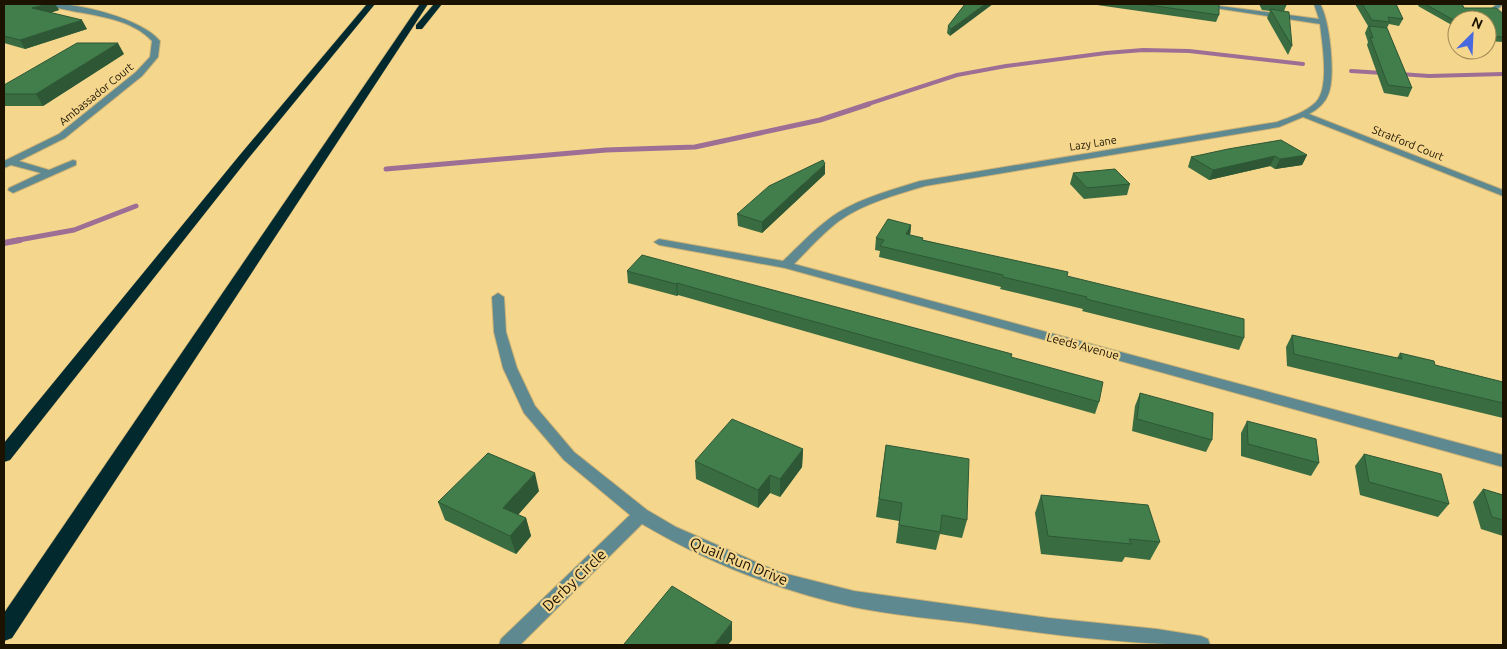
<svg xmlns="http://www.w3.org/2000/svg" width="1507" height="649" font-family="Ubuntu,sans-serif">
  <rect width="100%" height="100%" fill="#f5d68d"/>
  <g fill="none" stroke-linecap="round" stroke-linejoin="round">
    <g stroke="#9d6f94" stroke-width="4">
      <path d="M1351 71 1383 73"/>
      <path d="M1400 74 1429 76 1503 74"/>
      <path d="M865 105 957 75 1006 66 1106 53 1143 50 1189 51 1303 64"/>
    </g>
    <g stroke="#9d6f94" stroke-width="5">
      <path d="M386 169 606 150 695 147 820 120 869 104"/>
      <path d="M13 241 74 230 136 206"/>
    </g>
    <path stroke="#9d6f94" stroke-width="6" d="M4 243 20 240"/>
    <g stroke="#ceb374" stroke-width="2">
      <g id="minor">
        <path d="M46 4C75 2 141 18 160 41L158 57 142 76 65 138 19 161 49 170 73 160 76 161V165L13 193 8 190 9 188 41 173 11 165 4 168V161L59 134 136 72 150 57 152 41C133 20 99 16 72 11 64 9 53 8 46 4Z"/>
        <path d="M1189 4H1204L1319 19 1314 4H1320C1330 20 1336 78 1328 95 1325 103 1317 110 1309 114L1503 190V196L1303 117 1279 127 925 186C896 195 864 203 839 221 822 234 809 249 794 264L1503 455V467L785 268 659 245 654 242 659 239 783 261C801 244 818 225 839 212 864 197 892 190 920 181L1277 122C1290 117 1306 112 1316 102 1330 87 1322 43 1320 24Z"/>
        <path d="M1497 4 1502 5 1498 9 1503 14V19L1491 9Z"/>
        <path d="M498 293 504 297 506 332 517 368 535 406 574 452 647 510 676 527 779 572 854 591 1049 618 1157 629 1201 636 1208 639 1210 645C1134 645 1059 636 984 625 941 619 896 616 853 607 780 591 706 562 642 524L520 645H499L501 639 630 515 564 460 524 413 503 368 494 332 492 297Z"/>
      </g>
    </g>
    <g stroke="#ceb374" stroke-width="1">
      <g id="highway">
        <path d="M367 4H375L247 160 10 460 4 462V443L239 156Z"/>
        <path d="M420 4H428L12 638 4 641V613Z"/>
        <path d="M434 4H442L422 29H416V25Z"/>
      </g>
    </g>
    <use href="#minor" fill="#5e8990" fill-rule="evenodd"/>
    <use href="#highway" fill="#01292e" fill-rule="evenodd"/>
  </g>
  <g fill="#396c41">
    <path d="M4 4H55L59 10 50 13 87 29 25 49 4 43Z"/>
    <path d="M965 4 950 36 947 33 948 26Z"/>
    <path d="M1090 4H1219V15L1216 22Z"/>
    <path d="M1259 4H1287L1284 11 1292 46 1288 55 1267 18 1270 11 1262 10Z"/>
    <path d="M1355 4H1396L1403 19 1399 26 1389 24 1387 28 1412 88 1408 97 1384 93 1367 45 1368 42 1365 33 1368 26Z"/>
    <path d="M1419 4H1462L1464 8 1503 14V42L1487 41V20H1457V28L1418 6Z"/>
    <path d="M124 54 43 106H4V85Z"/>
    <path d="M1307 155 1302 165 1275 169 1270 166 1209 180 1188 167 1191 157Z"/>
    <path d="M1073 173 1130 184 1127 195 1084 199 1070 184Z"/>
    <path d="M825 174 762 233 738 226 737 214Z"/>
    <path d="M911 225 910 235 923 240 1067 276 1244 338 1239 350 1082 311 1083 309 1000 289 1001 287 879 257 880 251 875 250 876 238Z"/>
    <path d="M627 271 1011 357 1099 402 1095 414 678 295 677 296 628 283Z"/>
    <path d="M1292 335 1397 358 1400 353 1435 365 1503 382V418L1287 366 1286 347Z"/>
    <path d="M1140 393 1212 440 1206 452 1132 431 1135 406Z"/>
    <path d="M1247 421 1319 463 1311 476 1241 456V433Z"/>
    <path d="M886 445 967 520 962 538 940 534 936 550 896 543 899 521 876 517Z"/>
    <path d="M803 449 802 467 780 497 770 493 758 508 696 479 695 461Z"/>
    <path d="M1364 454 1449 504 1438 517 1360 495 1355 466Z"/>
    <path d="M1483 489 1503 495V536L1481 529 1473 502Z"/>
    <path d="M539 491 518 515 526 518 531 536 516 554 445 520 438 502Z"/>
    <path d="M1041 495 1160 542 1150 560 1125 557 1122 562 1041 554 1035 513Z"/>
  </g>
  <g fill="#2e5835">
    <path d="M48 4H55L59 10 36 17 32 8Z"/>
    <path d="M985 4H993L950 36 951 29Z"/>
    <path d="M82 20 87 29 25 49 20 40Z"/>
    <path d="M118 43 124 54 43 106 36 94Z"/>
    <path d="M1307 155 1302 165 1275 169 1280 159Z"/>
    <path d="M1275 156 1270 166 1209 180 1213 170Z"/>
    <path d="M825 164V174L762 233V222Z"/>
    <path d="M911 225 910 236 906 234Z"/>
    <path d="M677 283 678 295 677 296 676 284Z"/>
    <path d="M803 449 802 467 780 497V479Z"/>
    <path d="M535 473 539 491 508 526 503 508Z"/>
    <path d="M770 475V493L758 508V490Z"/>
    <path d="M526 518 531 536 516 554 510 536Z"/>
    <path d="M732 622V640L728 645H714Z"/>
  </g>
  <g fill="#427d4c" stroke="#2e5835">
    <path d="M4 4H48L32 8 82 20 20 40 4 36Z"/>
    <path d="M965 4H985L951 29 948 26Z"/>
    <path d="M1142 4H1219V15Z"/>
    <path d="M1362 4H1396L1403 19 1388 17 1390 22 1372 20Z"/>
    <path d="M1425 4H1462L1464 8H1496L1503 14V37L1487 36V20H1457V22Z"/>
    <path d="M1270 9 1289 12 1292 46Z"/>
    <path d="M1369 26 1387 28 1412 88 1388 85 1370 37 1373 38Z"/>
    <path d="M77 43H118L36 94H4V85Z"/>
    <path d="M1281 140 1307 155 1280 159 1275 156 1213 170 1191 157 1228 149Z"/>
    <path d="M823 160 825 164 762 222 737 214 769 186Z"/>
    <path d="M1115 169 1130 184 1087 188 1073 173Z"/>
    <path d="M888 219 911 225 906 234 923 238 922 240 1068 272 1067 276 1244 319V338L1086 299 1087 297 1003 277V275L880 246 884 240 876 238Z"/>
    <path d="M642 255 1012 354 1011 357 1103 382 1099 402 677 283 676 284 627 271Z"/>
    <path d="M1292 335 1402 359 1400 353 1434 361 1435 365 1503 382V403L1294 354Z"/>
    <path d="M1140 393 1213 413 1212 440 1137 419Z"/>
    <path d="M732 419 803 449 780 479 770 475 758 490 695 461Z"/>
    <path d="M1247 421 1316 439 1319 463 1248 444Z"/>
    <path d="M886 445 969 459 967 520 942 515 940 532 899 525 902 503 879 499Z"/>
    <path d="M488 453 535 473 503 508 526 518 510 536 438 502Z"/>
    <path d="M1364 454 1441 474 1449 504 1369 482Z"/>
    <path d="M1483 489 1503 495V520L1492 517Z"/>
    <path d="M1041 495 1148 505 1160 542 1129 539 1131 544 1048 536Z"/>
    <path d="M672 586 732 622 714 645H626L624 644Z"/>
  </g>
  <g text-anchor="middle" dominant-baseline="central" stroke-width="4.5" stroke-linejoin="round" paint-order="stroke">
    <g font-size="11" fill="#1b1200" stroke="#f5d68d">
      <text transform="translate(96 94) rotate(-39)">Ambassador Court</text>
      <text transform="translate(1093 143) rotate(-9)">Lazy Lane</text>
      <text transform="translate(1408 143) rotate(22)">Stratford Court</text>
    </g>
    <g font-size="12" fill="#1b1200" stroke="#f5d68d">
      <text transform="translate(1083 346) rotate(15)">Leeds Avenue</text>
    </g>
    <g font-size="15" fill="#1b1200" stroke="#f5d68d">
      <text transform="translate(739 561) rotate(22)">Quail Run Drive</text>
      <text transform="translate(574 580) rotate(-44)">Derby Circle</text>
    </g>
  </g>
  <rect width="1507" height="649" fill="none" stroke="#1b1200" stroke-width="10"/>
  <g transform="translate(1472 35) rotate(24)"><circle r="24" fill="#f5d68d" stroke="#9e8855"/>
  <path d="M0-4L9 19L0 12L-9 19Z" fill="#496ade"/>
  <text y="-8" font-size="14" font-weight="bold" text-anchor="middle" fill="#1b1200">N</text>
  </g>
</svg>
